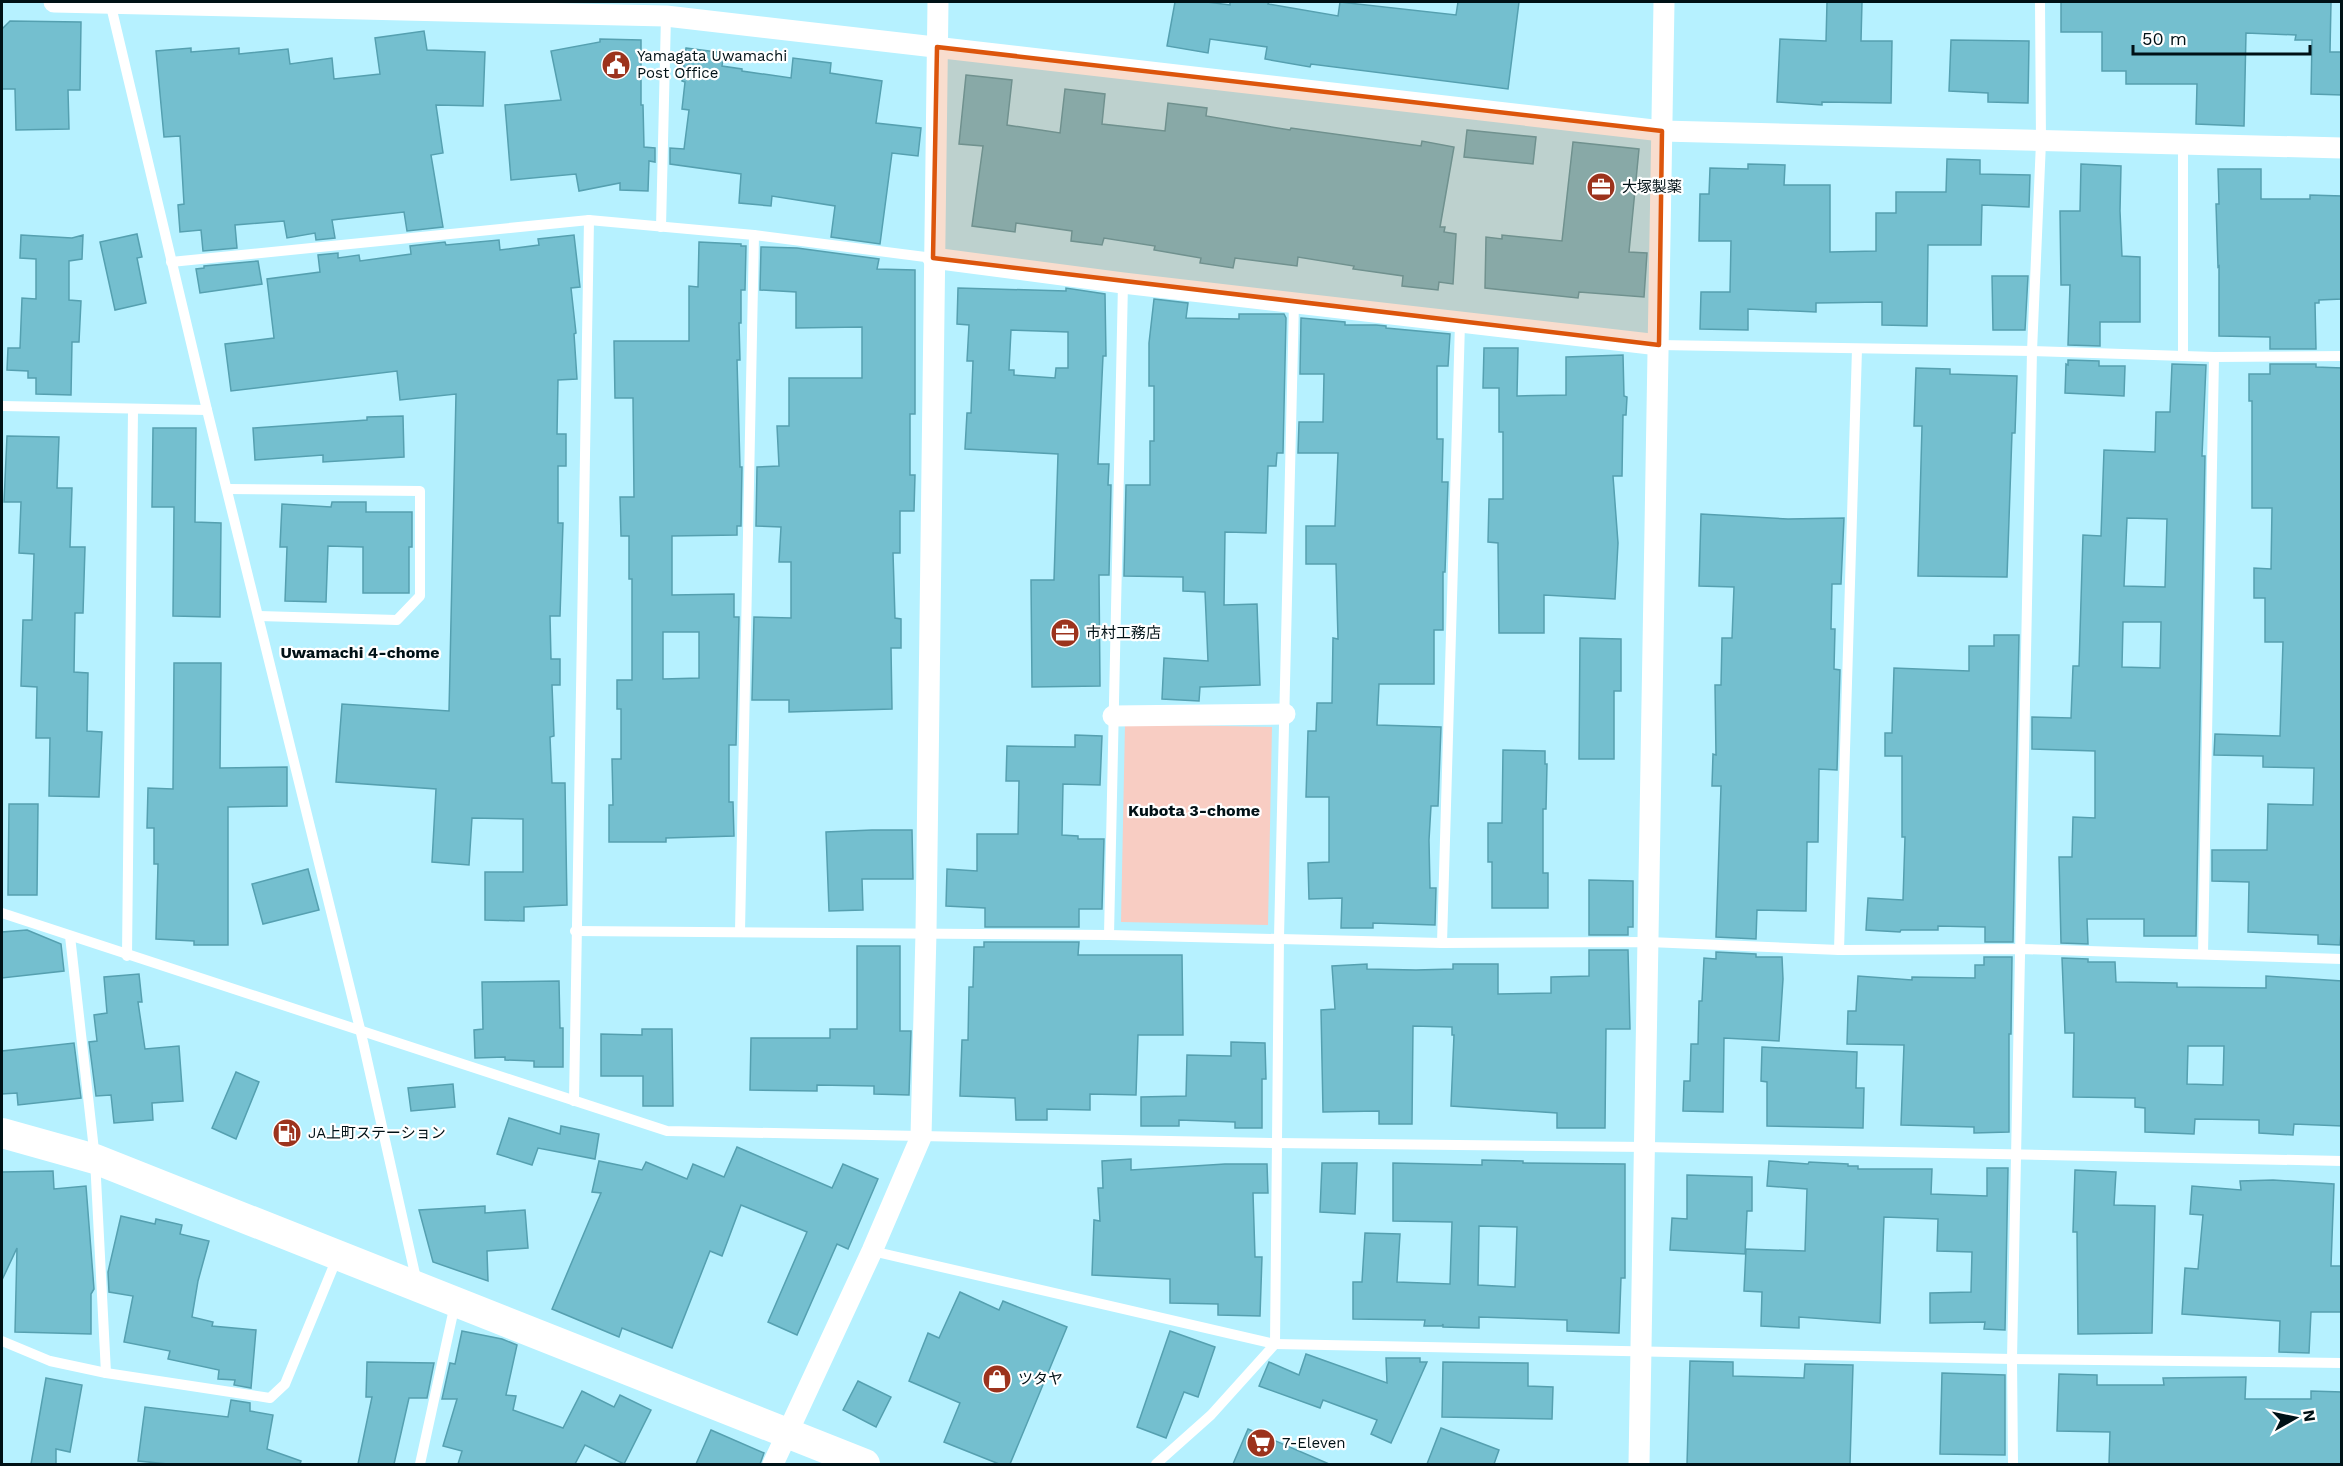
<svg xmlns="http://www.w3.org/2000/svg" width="2343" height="1466" font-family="'Work Sans','Noto Sans JP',sans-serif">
  <rect width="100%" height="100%" fill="#b6f1ff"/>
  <path fill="#f8cdc3" d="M1125 724 1272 727 1268 925 1121 922Z"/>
  <g fill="#74bfcf" stroke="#55a0b0" stroke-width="1.5" fill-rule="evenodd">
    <path d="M1175 2H1207L1230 5V2H1269L1268 4 1338 16 1340 2 1456 15 1458 2H1519L1508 89 1311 64 1310 67 1265 59 1267 47 1210 39 1208 53 1167 46Z"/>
    <path d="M1827 2H1862L1861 41H1892L1891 103 1822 102V105L1777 102 1780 39 1826 41Z"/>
    <path d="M2061 2H2331L2330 52H2342V95L2311 94 2312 40H2295L2296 35 2246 33 2244 126 2196 124 2197 84H2126V71H2102V32H2061Z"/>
    <path d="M10 21 81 22 80 90H68L69 129 16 130 15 89H2V29Z"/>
    <path d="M424 31 427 50 485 52 483 106 436 105 443 153 431 155 443 227 407 231 404 212 332 220 335 238 316 240 315 233 287 238 284 221 235 225 237 248 203 251 201 230 180 232 178 205 184 204 180 136 164 137 156 51 191 48V52L239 48V54L288 49 290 64 332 58 334 79 380 74 375 38Z"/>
    <path d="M600 39 641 40V105H643L644 147 655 148V162L649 161 648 191 620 190V183L579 191 576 174 511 180 505 105 561 100 551 51 600 42Z"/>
    <path d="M1951 40 2029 41 2028 103 1988 102V93L1949 91Z"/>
    <path d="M686 48 724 53 722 66 742 69V71L791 78 793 58 831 63 830 73 882 81 876 123 921 128 918 156 892 153 880 244 831 237 835 206 772 196 771 206 739 203 741 174 670 164V148L684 149 689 110 682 109 685 82 682 81Z"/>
    <path d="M966 75 1012 80 1007 125 1060 133 1065 89 1105 94 1102 124 1165 131 1168 103 1207 108 1206 116 1290 130 1291 128 1421 146 1422 141 1454 147 1440 227H1445L1444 232 1456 234 1453 284 1439 282 1438 290 1402 286 1403 276 1353 269 1354 266 1298 257 1297 266 1235 258 1233 268 1200 263 1201 258 1154 250 1155 246 1104 238 1102 245 1071 241 1072 231 1016 223 1015 232 972 226 983 146 959 144Z"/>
    <path d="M1467 130 1536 137 1533 164 1464 157Z"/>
    <path d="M1573 142 1639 149 1629 252 1647 253 1644 297 1579 292 1578 298 1485 288 1486 237 1502 239V235L1562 241Z"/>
    <path d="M1947 159 1980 160V174L2030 175 2029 207 1982 205 1981 245H1928L1927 326 1882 325V302L1816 303V312L1748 309V330L1700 329 1701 292H1730L1731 241H1699L1700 194H1709L1710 168 1748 169V164L1785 165 1784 185H1830V252L1876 251V213H1896V192H1946Z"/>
    <path d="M2081 164 2121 166 2120 211 2122 256 2140 257V322H2100V346L2068 345 2070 285H2061L2060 211H2080Z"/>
    <path d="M2218 169H2261V199H2310V195L2342 196V299L2319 300V303H2315L2316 349H2270V337L2219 336V266L2218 267 2216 204H2219Z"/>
    <path d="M137 234 142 257 137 258 146 303 115 310 100 242Z"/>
    <path d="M21 235 72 238 83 235 82 259 69 261V300L81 301 79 342H72L71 395 36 394V378H28V371L7 370 8 348H20L22 298 36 299V259L20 258Z"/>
    <path d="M574 235 580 287 571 288 576 333 574 334 577 379 558 380 557 434H566V466H558V523H563L560 616H550L551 659H560V685H552L554 736 550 737 552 783H565L567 905 524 907V921L485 920V872H523V819L472 818 469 865 432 862 436 789 336 782 342 704 449 711 456 394 400 400 397 371 231 391 225 344 274 338 267 279 320 272 318 255 338 253V258L359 255 360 261 411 254 410 246 445 242 446 245 499 240 500 250 539 245 538 239Z"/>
    <path d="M699 242 741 244V246H746L745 290H741V323H739L740 360H737L740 467H742L741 526H737V535L672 536V595L734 594V617H739L736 745H729V802H733L734 836 666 838V842H609V805H613L612 759H621V709H617V680H632V579H629V536H621L620 497H634L633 398H615L614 341H689V286L698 287ZM663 632H699V678L663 679Z"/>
    <path d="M761 247 797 248 879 259 877 269 915 270V414H910V475H915L914 511H900V553H893L895 618 901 619V648H891L892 709 789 712V700H752L754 617 791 618V562H779L781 527 756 526 757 467 779 466 777 426H789V378H862V327L796 328V292L760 290Z"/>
    <path d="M258 261 262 284 200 293 196 269 204 268V266Z"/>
    <path d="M1992 276H2028L2025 330H1993Z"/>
    <path d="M958 288 1066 291V288L1105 294 1106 356H1103L1098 464H1109L1108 485H1111L1109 575H1099L1100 686 1032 687 1031 580H1054L1058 454 965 449 967 413H971L973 361H967L969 325 957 324ZM1011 330 1068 332V368H1056L1055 378 1014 375V370H1009Z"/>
    <path d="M1154 299 1188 303 1186 318 1239 319V314H1284L1286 318 1283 453H1277L1276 466H1268L1266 533 1225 532 1224 605 1257 604 1260 685 1200 687 1199 701 1162 699 1164 658 1208 661 1205 592 1183 591V577L1124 576 1126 485H1150V441H1154V386H1149V343Z"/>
    <path d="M1301 318 1345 322V325H1376L1386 326V328L1450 334 1448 366H1437V439H1443L1442 482H1448L1445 572H1443V630H1434V684H1379L1377 725 1441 727 1438 806H1431L1429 840 1430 888H1436L1435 925 1373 923V928H1341L1342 898 1309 899 1308 863 1329 862V797H1306L1308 731H1316L1317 703H1332L1333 638 1338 639 1336 564H1306V526H1335L1338 453H1298L1299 422H1323L1324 374H1300Z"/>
    <path d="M1484 348H1518L1517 396 1566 395V357L1623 355 1624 396 1627 397 1626 415H1623L1622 476H1613L1618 543 1615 599 1544 595V633H1499L1498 543 1488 542 1489 499H1503V432H1499V388H1483Z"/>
    <path d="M2068 360 2099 361V366H2125L2124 396 2065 393 2066 364 2068 365Z"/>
    <path d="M2172 364 2206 365 2202 456H2205L2196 936H2144V919H2087L2088 944 2061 943 2059 857H2072L2073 817 2095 818V751L2032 749V717L2071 718 2073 666H2079L2083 535 2101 536 2104 450 2155 452 2156 412H2170ZM2127 518 2167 519 2165 587 2124 586ZM2123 622H2161L2160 668 2122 667Z"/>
    <path d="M2270 364H2316V367L2342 368V918L2340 945 2318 944V935L2248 932 2249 882 2212 881V850H2267L2268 804 2313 805 2314 768 2263 767V756L2214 755 2215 734 2280 736 2283 642H2265V598H2254V568L2271 569 2272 508H2252V401H2249V374H2270Z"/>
    <path d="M1916 368 1950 369V374L2017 376 2015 433H2012L2007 577 1918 576 1922 426H1914Z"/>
    <path d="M403 416 404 457 323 462V455L255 460 253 428 367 420V417Z"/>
    <path d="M153 428H196L195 522 221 523 220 617 173 616 174 507H152Z"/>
    <path d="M7 436 59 437 57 488H72L70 547H85L83 613H75L74 672 88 673 87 731 102 732 99 797 49 796 50 738H36L37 687 21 686 23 620H32L34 554 19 553 21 502H4Z"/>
    <path d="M332 502H366V512H412V547H409V593H363V547L328 546 326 602 285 601 287 547H280L282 504 331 507Z"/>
    <path d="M1701 514 1788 519 1844 518 1841 584H1832L1831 629H1835L1834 669 1840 670 1837 770 1819 769 1818 842H1807L1806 911 1757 910 1756 939 1716 937 1721 786H1712L1713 754 1716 755 1715 685H1721L1722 638H1732L1734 587 1699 586Z"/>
    <path d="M1994 635H2019L2013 942H1985V927L1938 926V930H1901L1900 932 1866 930 1868 898 1903 900 1905 837H1902V756H1885V733H1892L1894 668 1969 671V646H1994Z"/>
    <path d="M1580 638 1621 639V691H1614V759H1579Z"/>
    <path d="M174 663H221L220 768 287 767V806L228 807V945H194V941L156 939 158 864H154V828H147L148 788 173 789Z"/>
    <path d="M1075 735 1102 736 1100 785 1063 784 1062 835 1078 836V839H1104L1102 909H1079V927H985V908L946 906 947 869 977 871V834H1018L1019 781H1006L1007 746 1075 747Z"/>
    <path d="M1503 750 1545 751V764H1547L1546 809H1543V873H1548V908H1492V862H1488V823H1502Z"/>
    <path d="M9 804H38L37 895H8Z"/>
    <path d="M872 830H912L913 879H862L863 910 829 911 826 832Z"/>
    <path d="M308 869 319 910 263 924 252 884Z"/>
    <path d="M1589 880 1633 881V927H1628V935H1589Z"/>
    <path d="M27 930 61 944 64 971 2 978V932Z"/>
    <path d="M984 942H1079L1078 955H1182L1183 1035H1138L1136 1095 1090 1094V1110L1047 1109V1120H1016L1015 1098 960 1096 962 1040H968L969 987H973L974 947H984Z"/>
    <path d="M857 946H900V1031H911L909 1095 874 1094V1086L817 1085V1091L750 1090 751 1038H830V1029H857Z"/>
    <path d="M1589 950H1628L1630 1029H1606L1605 1128H1557V1113L1451 1106 1454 1035H1452V1027L1413 1026 1412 1124H1379V1111L1323 1112 1321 1010 1335 1009 1332 966 1367 964V969L1416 970 1453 969V964H1498V994L1551 993V977L1589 976Z"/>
    <path d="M1716 952 1756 954V957H1782L1783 979 1779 1041 1724 1038 1723 1112 1683 1111 1684 1081H1690L1691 1044H1698L1699 1001H1702L1704 958 1716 959Z"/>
    <path d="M1984 957H2012L2011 1034H2009V1132L1974 1133V1127L1901 1125 1904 1045 1847 1044 1848 1011H1856L1858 976 1912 980V977L1975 978V965H1984Z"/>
    <path d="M2062 958 2088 959V962H2115L2116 982 2177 983V987L2266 988V976L2342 981V1126L2294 1124 2293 1135 2259 1133V1120L2195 1119 2194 1134 2145 1132V1108L2135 1107V1098L2073 1097 2074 1033H2065ZM2188 1046H2224L2223 1085 2187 1084Z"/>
    <path d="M139 974 142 1002H138L145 1049 179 1046 183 1101 152 1103 153 1120 114 1123 111 1095 96 1096 89 1042 97 1041 94 1015 107 1013 104 977Z"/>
    <path d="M559 981 560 1028H563V1067H534V1061L505 1060V1057L475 1058 474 1030 483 1029 482 982Z"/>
    <path d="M642 1029H672L673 1106H643V1076H601V1034L642 1035Z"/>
    <path d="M1231 1042 1265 1043 1266 1079H1262V1128H1235V1122L1179 1120V1126H1141V1097L1186 1096 1187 1055 1231 1056Z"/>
    <path d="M74 1043 81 1098 18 1105 17 1093 2 1094V1051Z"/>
    <path d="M1762 1047 1857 1052 1856 1088H1864L1863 1128 1767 1126V1082L1761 1081Z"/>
    <path d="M236 1072 259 1082 236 1139 212 1128Z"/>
    <path d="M453 1084 455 1107 411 1111 408 1088Z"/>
    <path d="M509 1118 560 1134 561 1126 599 1134 595 1159 538 1148 532 1165 497 1154Z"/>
    <path d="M737 1147 832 1188 843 1164 878 1179 848 1249 837 1244 797 1335 768 1322 807 1232 741 1205 722 1256 710 1251 672 1348 622 1328 619 1337 552 1309 601 1193 592 1192 599 1161 642 1170 646 1162 687 1179 693 1164 724 1177Z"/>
    <path d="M1131 1159V1170L1225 1164H1267L1268 1193H1253L1255 1257H1262L1260 1316 1218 1315V1304L1170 1303V1279L1092 1275 1094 1220 1100 1221 1098 1188H1103L1102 1161Z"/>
    <path d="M1482 1160 1523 1161V1163L1625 1164V1278H1621L1619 1333 1567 1331V1320L1479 1317V1328L1443 1327V1324L1442 1326H1424L1425 1320 1353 1319V1282H1362L1365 1233 1400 1234 1397 1282 1450 1284 1452 1222 1393 1221V1163L1482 1165ZM1479 1226 1517 1227 1515 1287 1478 1285Z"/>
    <path d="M1769 1161 1808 1164 1809 1162 1848 1164V1166H1858V1169H1932L1931 1194 1987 1196V1168H2008L2005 1330 1984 1329 1985 1322 1930 1323V1293L1971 1292 1972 1252 1937 1251 1938 1219 1884 1217 1880 1323 1799 1317V1328L1761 1326 1762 1292 1744 1291 1746 1249 1805 1251 1807 1189 1767 1186Z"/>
    <path d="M1322 1163H1357L1355 1214 1320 1212Z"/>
    <path d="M2075 1170 2116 1172 2114 1205 2155 1206 2152 1333 2078 1334 2077 1232H2073Z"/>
    <path d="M53 1171 54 1189 86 1186 94 1289 91 1294V1334L15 1332 17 1248 2 1280V1172Z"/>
    <path d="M1687 1175 1752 1177V1211H1747L1745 1254 1670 1250 1672 1218 1687 1219Z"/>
    <path d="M2273 1180 2334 1184 2331 1266H2342V1312H2311L2309 1353 2279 1352 2280 1321 2182 1314 2185 1268 2198 1269 2203 1215 2190 1214 2192 1186 2241 1190 2240 1181Z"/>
    <path d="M485 1206V1213L525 1210 528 1248 487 1251 488 1281 433 1262 419 1210Z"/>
    <path d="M121 1216 155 1224 156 1219 182 1225 180 1234 209 1241 198 1281 192 1317 213 1322 212 1326 256 1330 251 1388 234 1385 235 1380 218 1379 219 1370 168 1359 170 1351 124 1342 133 1296 109 1292 108 1272Z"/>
    <path d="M960 1292 999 1310 1003 1301 1067 1327 1010 1464H999L944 1442 960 1403 909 1381 928 1333 939 1338Z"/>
    <path d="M462 1331 502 1339 517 1345 506 1395 516 1396 513 1410 563 1428 582 1391 614 1407 620 1395 651 1410 624 1464 585 1445 575 1464H458L462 1451 443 1446 457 1399H442L450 1363 455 1364Z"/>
    <path d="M1170 1331 1215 1347 1198 1397 1184 1392 1166 1438 1137 1427Z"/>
    <path d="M1306 1354 1387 1383 1386 1358H1420V1362H1427L1391 1443 1371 1434 1377 1420 1323 1400 1320 1408 1259 1386 1269 1362 1299 1375Z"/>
    <path d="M1690 1361 1733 1362V1376L1804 1378 1805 1364 1853 1365 1850 1464H1687Z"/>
    <path d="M367 1362 434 1363 427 1398H409L394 1464H358L372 1397H366Z"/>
    <path d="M1443 1362 1528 1363V1386L1553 1387 1552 1419 1442 1417Z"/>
    <path d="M1942 1373 2005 1375V1455L1940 1454Z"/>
    <path d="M2059 1374 2097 1375V1385H2164L2163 1378 2246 1377 2245 1399H2311V1391L2342 1392V1464H2109L2110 1432 2057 1431Z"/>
    <path d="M46 1378 82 1385 70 1452 56 1449V1464H31Z"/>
    <path d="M858 1381 891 1397 876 1427 843 1410Z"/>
    <path d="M231 1400 250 1403V1411L273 1415 267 1449 301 1461 300 1464H168L138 1461 145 1407 228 1417Z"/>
    <path d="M1441 1428 1499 1450 1494 1464H1427Z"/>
    <path d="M1248 1429 1329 1464H1233Z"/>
    <path d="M711 1430 764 1453 760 1464H696Z"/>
  </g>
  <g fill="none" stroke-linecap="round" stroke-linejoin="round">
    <g stroke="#fff" stroke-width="10">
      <path d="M110 2 207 410 361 1033 417 1283"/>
      <path d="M661 227 666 16"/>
      <path d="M171 262 589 220 754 235 933 258"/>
      <path d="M1659 345 2032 351 2214 357 2342 356"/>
      <path d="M2183 356V145"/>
      <path d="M2 406 207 410"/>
      <path d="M227 489 420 491V596L397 620 259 616"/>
      <path d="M2 913 667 1131 1276 1143 1646 1147 2342 1161"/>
      <path d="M575 931 1109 935 1442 943 1649 942 1839 950 2022 949 2342 959"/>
      <path d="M740 932 754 235"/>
      <path d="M1109 935 1123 283"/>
      <path d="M70 936 95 1159 106 1373"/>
      <path d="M1442 943 1460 323"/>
      <path d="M1839 950 1857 349"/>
      <path d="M2203 954 2214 357"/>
      <path d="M127 956 133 410"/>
      <path d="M574 1101 589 220"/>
      <path d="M872 1251 1275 1344 2012 1359 2342 1363"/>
      <path d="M2 1341 50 1361 106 1373 270 1398 285 1384 337 1258"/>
      <path d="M420 1464 455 1304"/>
      <path d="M1156 1464 1211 1415 1275 1344 1279 937 1294 302"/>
      <path d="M2013 1464 2012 1359 2032 351 2041 142 2040 2"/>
    </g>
    <g stroke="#fff" stroke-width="21">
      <path d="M54 2 666 16 1662 131 2342 148"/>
      <path d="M933 258 1123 283 1659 345"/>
      <path d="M1113 716 1285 714"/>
      <path d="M773 1464 872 1251 921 1137 926 932 938 2"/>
      <path d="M1639 1464 1664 2"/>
    </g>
    <path stroke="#fff" stroke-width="30" d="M2 1133 95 1159 865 1464"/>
  </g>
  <path fill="#dc550c" fill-opacity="0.2" stroke="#dc550c" stroke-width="4.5" stroke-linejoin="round" d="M937 47 1662 131 1659 345 933 258Z"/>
  <defs>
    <g id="civic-disc" transform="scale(1.5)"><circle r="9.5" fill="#9c331d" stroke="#fff"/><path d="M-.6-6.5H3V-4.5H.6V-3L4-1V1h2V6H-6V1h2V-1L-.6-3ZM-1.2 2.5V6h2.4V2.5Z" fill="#fff"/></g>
    <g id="office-disc" transform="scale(1.5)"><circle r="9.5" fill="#9c331d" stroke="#fff"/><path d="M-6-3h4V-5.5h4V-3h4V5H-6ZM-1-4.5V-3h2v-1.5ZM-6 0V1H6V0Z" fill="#fff"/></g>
    <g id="fuel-disc" transform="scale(1.5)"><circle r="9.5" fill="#9c331d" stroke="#fff"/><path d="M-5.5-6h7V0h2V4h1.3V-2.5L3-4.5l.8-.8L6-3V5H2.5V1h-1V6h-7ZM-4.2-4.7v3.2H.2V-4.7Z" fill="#fff"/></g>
    <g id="shop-disc" transform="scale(1.5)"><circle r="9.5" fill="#9c331d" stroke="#fff"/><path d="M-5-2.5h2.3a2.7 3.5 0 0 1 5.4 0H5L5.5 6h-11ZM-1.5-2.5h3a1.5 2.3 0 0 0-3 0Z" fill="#fff"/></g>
    <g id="supermarket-disc" transform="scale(1.5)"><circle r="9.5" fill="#9c331d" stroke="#fff"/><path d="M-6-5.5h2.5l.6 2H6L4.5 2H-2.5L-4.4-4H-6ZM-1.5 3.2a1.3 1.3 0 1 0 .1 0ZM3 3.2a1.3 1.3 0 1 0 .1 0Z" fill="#fff"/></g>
  </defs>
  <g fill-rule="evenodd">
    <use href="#civic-disc" x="616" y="65"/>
    <use href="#office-disc" x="1601" y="187"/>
    <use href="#office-disc" x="1065" y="633"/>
    <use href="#fuel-disc" x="287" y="1133"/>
    <use href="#shop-disc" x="997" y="1379"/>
    <use href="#supermarket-disc" x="1261" y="1443"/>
  </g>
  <g text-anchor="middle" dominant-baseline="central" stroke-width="4.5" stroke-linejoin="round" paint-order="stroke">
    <g font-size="15" fill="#001116" stroke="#fff" text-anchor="start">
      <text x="637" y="56">Yamagata Uwamachi<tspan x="637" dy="17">Post Office</tspan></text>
      <text x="1622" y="187">大塚製薬</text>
      <text x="1086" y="633">市村工務店</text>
      <text x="308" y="1133">JA上町ステーション</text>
      <text x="1018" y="1379">ツタヤ</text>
      <text x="1282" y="1443">7-Eleven</text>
    </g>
    <g font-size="16" font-weight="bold" fill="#001116" stroke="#fff">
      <text x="360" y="652">Uwamachi 4-chome</text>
      <text x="1194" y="810">Kubota 3-chome</text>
    </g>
  </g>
  <rect width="2343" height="1466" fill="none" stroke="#001116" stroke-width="6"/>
  <g transform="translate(2295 1418) rotate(81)" stroke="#ffffff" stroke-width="4.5" paint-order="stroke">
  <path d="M0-4.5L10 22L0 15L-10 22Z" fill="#001116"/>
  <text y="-9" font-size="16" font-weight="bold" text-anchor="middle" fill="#001116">N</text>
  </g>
  <path d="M2133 45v9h177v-9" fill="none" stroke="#001116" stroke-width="3"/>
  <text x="2142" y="45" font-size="18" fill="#001116" stroke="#ffffff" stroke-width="4.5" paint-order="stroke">50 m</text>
</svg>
